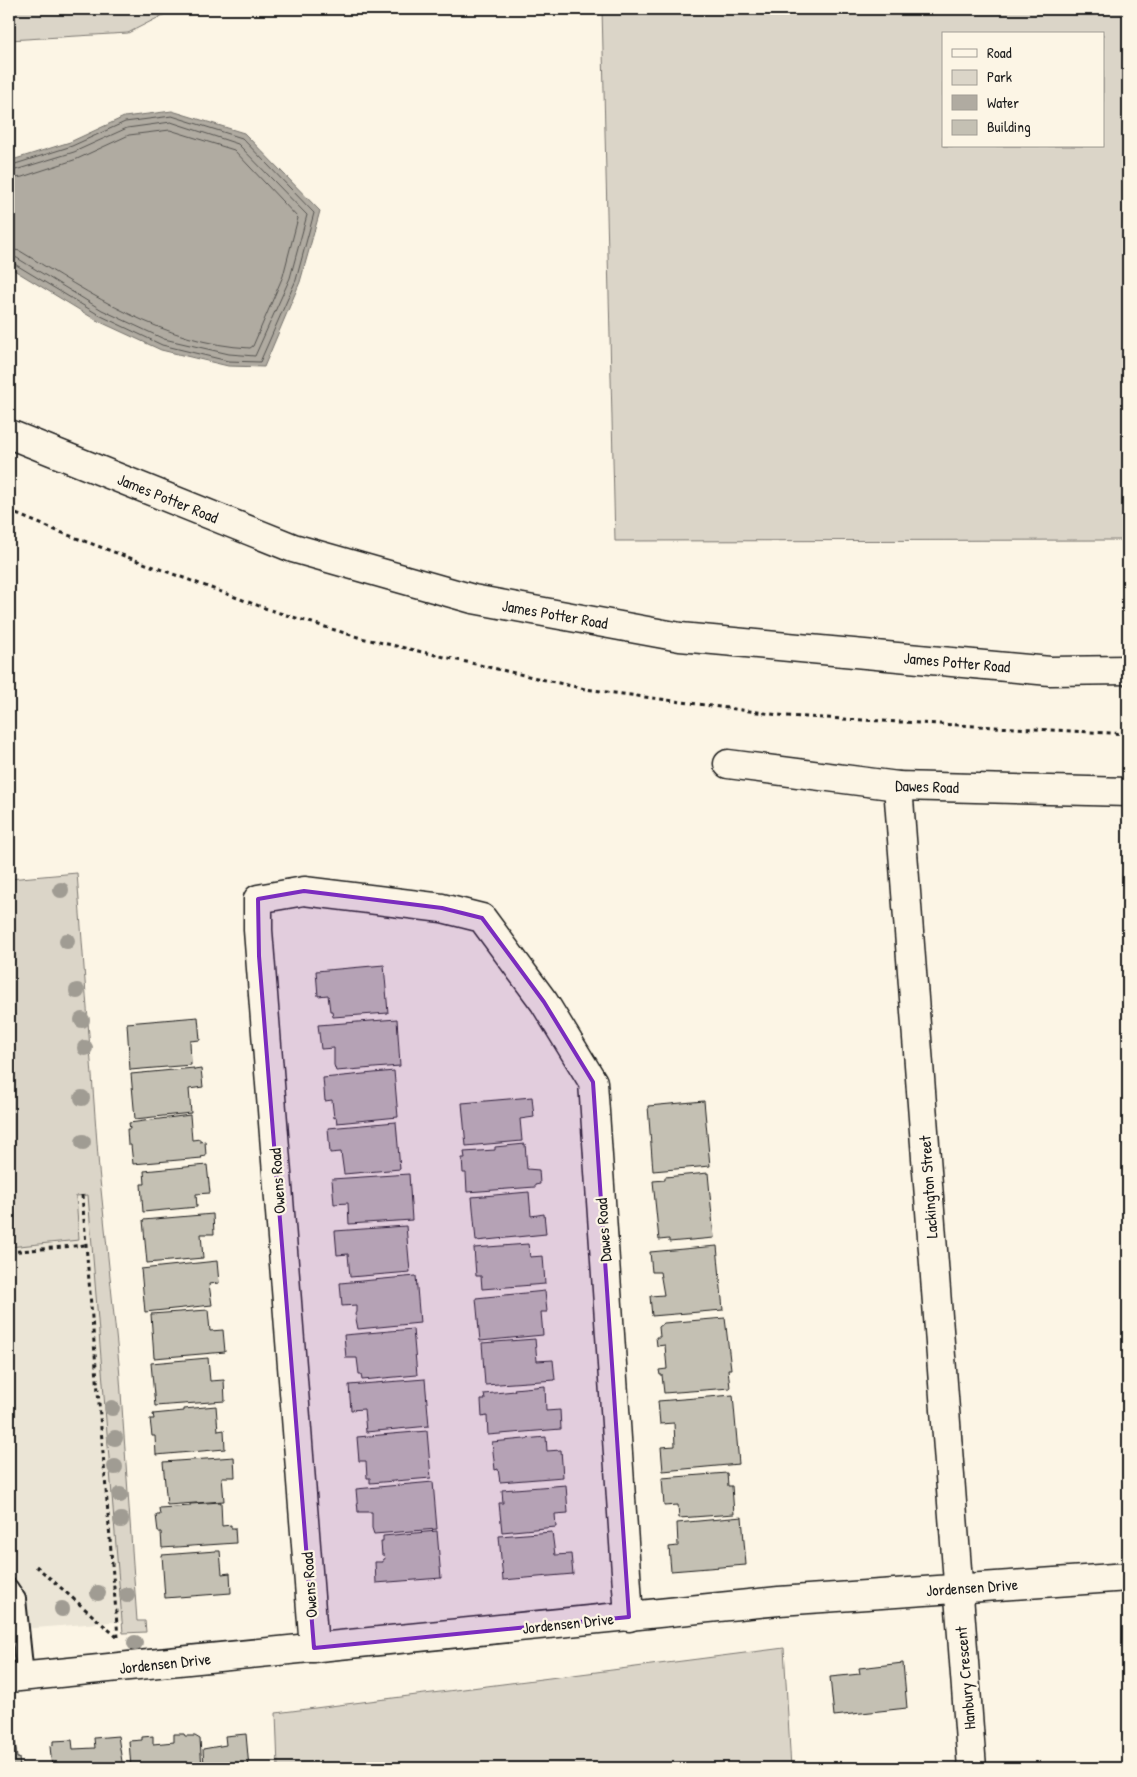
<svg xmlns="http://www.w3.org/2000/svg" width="1137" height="1777" font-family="'Patrick Hand',sans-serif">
  <rect width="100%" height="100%" fill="#fcf5e5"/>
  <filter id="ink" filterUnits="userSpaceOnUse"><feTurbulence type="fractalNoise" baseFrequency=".02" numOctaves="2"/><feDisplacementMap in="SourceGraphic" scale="10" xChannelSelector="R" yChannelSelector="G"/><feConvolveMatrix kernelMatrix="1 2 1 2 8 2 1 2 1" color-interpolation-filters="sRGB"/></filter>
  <g filter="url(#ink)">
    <path fill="#ebe5d6" d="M9 879 78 886 99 1170 119 1364 137 1620 9 1630Z"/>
    <g fill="#dbd5c8" stroke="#7c7872" fill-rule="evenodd">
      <path d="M9 9H175L128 33 9 40Z"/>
      <path d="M602 9H1128V540L615 541ZM943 34H1103V146H943Z"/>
      <path d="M77 873 99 1170 119 1364 137 1621H145L146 1632 123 1633 88 1195 76 1196 79 1240 9 1247V879Z"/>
      <path d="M784 1648 791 1768H278L276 1713Z"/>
    </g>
    <path fill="#b0aba1" stroke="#75726c" d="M172 111 244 133 320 211 300 282 264 367 228 366 161 350 96 320 9 267V161L70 142 124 117Z"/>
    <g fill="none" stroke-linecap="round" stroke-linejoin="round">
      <g stroke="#575551" stroke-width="1">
        <path d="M9 166 72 146 125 122 172 116 242 138 314 213 296 280 260 362 228 361 162 345 99 315 13 263H9"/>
        <path d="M9 172 74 152 127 128 171 122 238 144 307 215 290 278 255 356 229 354 164 339 102 310 17 258 9 256"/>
        <path d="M9 179 22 177 77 159 129 135 170 130 234 150 298 218 283 276 253 346 250 348C164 344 91 294 20 251L9 249"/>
      </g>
    </g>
    <g fill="#c4c0b3" stroke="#1c1c1c">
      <path d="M384 965 388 1013 333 1017 332 1011H330L328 995 318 996 316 971Z"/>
      <path d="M198 1017 200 1040 190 1041 191 1065 130 1070 127 1023Z"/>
      <path d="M397 1019 400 1066 336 1071 334 1065V1048L321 1049 318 1025Z"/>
      <path d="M194 1068V1070L201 1069 203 1087 189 1089 191 1113 135 1119 131 1074Z"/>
      <path d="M394 1071 398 1117 337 1123 336 1117 334 1118 332 1100 325 1101 323 1078Z"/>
      <path d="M532 1097 534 1117 520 1119 522 1141 466 1146 462 1103Z"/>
      <path d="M704 1101 710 1166 653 1171 648 1106Z"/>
      <path d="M190 1115 192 1140 200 1139V1142L205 1141 206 1156 201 1157 202 1158 133 1164 131 1145H128L127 1129H130L129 1123Z"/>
      <path d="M396 1122 400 1169 344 1174 341 1152 330 1153 328 1128Z"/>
      <path d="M525 1144 527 1169 539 1170 540 1184 535 1185V1187L467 1192 466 1173H463L462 1158H465L464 1152 495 1150V1147Z"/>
      <path d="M207 1165 210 1193 196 1194 197 1207 143 1212 141 1184H145L144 1171Z"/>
      <path d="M708 1173 714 1238 669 1242V1239L659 1240 653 1181 665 1180V1177Z"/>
      <path d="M409 1174 412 1220 349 1224 348 1203 334 1204 332 1179Z"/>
      <path d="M529 1192 531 1216 544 1214 546 1234 476 1241 472 1197Z"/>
      <path d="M213 1214 214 1234H201L203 1258 147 1263 143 1220Z"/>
      <path d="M406 1226 410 1272 350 1277 348 1254 337 1255 335 1231Z"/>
      <path d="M528 1244 530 1257 543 1256 545 1284 482 1289 481 1276H476L474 1248Z"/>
      <path d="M717 1246 723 1310 652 1316 650 1296 664 1295 660 1272H652L650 1252Z"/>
      <path d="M217 1261 219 1283 209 1284 212 1305 145 1312 141 1269Z"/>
      <path d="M416 1276 420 1323 358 1329 355 1314 356 1312V1305L342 1306 340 1283Z"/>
      <path d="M545 1291 547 1312H541L543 1335 480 1341 476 1298Z"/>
      <path d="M208 1310 210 1331 223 1330 225 1352 154 1358 151 1314Z"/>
      <path d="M725 1318 731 1369H728L730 1388 664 1393 662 1375H660L659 1370 667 1369 665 1345 657 1346 656 1337H660L659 1327 664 1323Z"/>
      <path d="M413 1329 417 1375 362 1380 361 1374H359L357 1358H346L344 1335Z"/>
      <path d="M535 1339 537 1361 553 1360 555 1380 485 1385 482 1343Z"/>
      <path d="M208 1358 210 1381 224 1380 225 1401 155 1406 151 1363Z"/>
      <path d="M425 1379 429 1426 366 1432 364 1409 351 1410 349 1385Z"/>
      <path d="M545 1386 546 1411 560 1410 561 1429 488 1435 487 1416 482 1417 481 1400H485L484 1394 515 1391 514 1389Z"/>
      <path d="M733 1395 739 1464 663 1471 661 1447 675 1446 674 1423 660 1424 658 1401Z"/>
      <path d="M216 1406 218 1431 224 1430 225 1449 156 1455 155 1436H152L150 1419H154L153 1414 184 1411V1409Z"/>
      <path d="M427 1431 431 1478 370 1483V1478H367L366 1461H359L357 1437Z"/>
      <path d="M546 1437 547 1451 561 1450 563 1477 500 1482 498 1469 495 1470 492 1442Z"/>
      <path d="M234 1457 235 1477H222L224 1501 167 1505 163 1462Z"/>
      <path d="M727 1473 728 1486H732L734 1514 679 1518 678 1505 664 1506 662 1478Z"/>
      <path d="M433 1482 437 1529 374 1534 372 1528V1512H358L356 1489Z"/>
      <path d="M566 1485 568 1513 555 1514 556 1527 502 1532 499 1503H503L502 1490Z"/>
      <path d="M221 1502 222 1526 231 1525V1528H235L236 1543 162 1548 161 1532H158L156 1515H160L159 1508 190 1506V1504Z"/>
      <path d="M742 1517 746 1565 671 1571 669 1547 678 1546 677 1523Z"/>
      <path d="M437 1531 441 1578 376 1583 375 1562H383V1559H385L384 1555H382L381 1542H383V1536Z"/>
      <path d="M552 1532 555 1555 571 1554 573 1574 503 1580 499 1536Z"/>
      <path d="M216 1551H220L222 1574 230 1573 231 1593 165 1598 162 1555Z"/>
      <path d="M903 1663 907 1708 834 1716 830 1677 860 1674 859 1668Z"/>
      <path d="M174 1734H184L185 1736H195L200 1739 202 1768H131L129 1741 142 1740V1737L153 1736V1744L174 1742Z"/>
      <path d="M246 1734 249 1768H204L203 1749 226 1745 225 1736Z"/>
      <path d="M118 1736 123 1768H52L50 1746 53 1745V1741L72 1740 73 1749 95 1748 94 1738Z"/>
      <path d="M15 1740 17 1758H19L20 1768H9V1741Z"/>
    </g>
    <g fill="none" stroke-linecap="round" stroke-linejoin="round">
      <g stroke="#1c1c1c" stroke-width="20">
        <path id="lane" d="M9 1587 17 1599 25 1676"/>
      </g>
      <g stroke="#1c1c1c" stroke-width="31">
        <g id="street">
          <path d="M728 764 898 786 1128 792"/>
          <path d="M898 786 972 1768"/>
          <path d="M314 1648 258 930V899L304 891 442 908 482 918 544 1002 593 1082 629 1617"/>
          <path d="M9 1678 779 1601 1128 1577"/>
        </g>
      </g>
      <g stroke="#1c1c1c" stroke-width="31">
        <path id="secondary" d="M9 434 293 548 473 599 680 637 1050 671 1128 670"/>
      </g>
      <g stroke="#1c1c1c" stroke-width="3" stroke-dasharray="4 4" stroke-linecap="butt">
        <path d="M9 511 60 532 270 610 361 638 585 689 787 716 1128 734"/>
        <path d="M82 1195 118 1637"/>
        <path d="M9 1252 85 1245"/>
        <path d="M9 1542 14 1546"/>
        <path d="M36 1566 117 1637"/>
      </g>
      <use href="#lane" stroke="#fcf5e5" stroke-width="16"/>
      <use href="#street" stroke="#fcf5e5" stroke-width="28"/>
      <use href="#secondary" stroke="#fcf5e5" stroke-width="28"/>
    </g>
    <g fill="#a09c93">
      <circle cx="61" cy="890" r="8"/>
      <circle cx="67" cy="941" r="8"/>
      <circle cx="77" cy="991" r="8"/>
      <circle cx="82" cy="1020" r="8"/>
      <circle cx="85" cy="1048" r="8"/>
      <circle cx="82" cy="1098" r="8"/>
      <circle cx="83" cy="1142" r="8"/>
      <circle cx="112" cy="1408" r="8"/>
      <circle cx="115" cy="1438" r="8"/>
      <circle cx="115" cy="1467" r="8"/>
      <circle cx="120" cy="1495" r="8"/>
      <circle cx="121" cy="1520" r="8"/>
      <circle cx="98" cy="1593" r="8"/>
      <circle cx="127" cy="1595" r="8"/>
      <circle cx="62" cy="1609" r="8"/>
      <circle cx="135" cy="1643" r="8"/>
    </g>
  </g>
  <path fill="#7b2cbf" fill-opacity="0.2" stroke="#7b2cbf" stroke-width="4" stroke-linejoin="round" d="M304 891 442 908 482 918 544 1002 593 1082 629 1617 314 1648 259 956 258 899Z"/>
  <g text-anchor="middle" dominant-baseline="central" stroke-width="4.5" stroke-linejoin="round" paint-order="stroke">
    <g font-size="16" fill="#1c1c1c" stroke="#fcf5e5">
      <text transform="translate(168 498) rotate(22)">James Potter Road</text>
      <text transform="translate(555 614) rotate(10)">James Potter Road</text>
      <text transform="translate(957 662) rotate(5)">James Potter Road</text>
      <text transform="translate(927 786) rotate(2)">Dawes Road</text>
      <text transform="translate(277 1181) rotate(-94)">Owens Road</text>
      <text transform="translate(928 1187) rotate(-94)">Lackington Street</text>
      <text transform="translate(603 1230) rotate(-94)">Dawes Road</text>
      <text transform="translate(309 1585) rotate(-94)">Owens Road</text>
      <text transform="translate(972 1587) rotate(-4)">Jordensen Drive</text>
      <text transform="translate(568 1623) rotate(-6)">Jordensen Drive</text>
      <text transform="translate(165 1663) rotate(-6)">Jordensen Drive</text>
      <text transform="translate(965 1678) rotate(-95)">Hanbury Crescent</text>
    </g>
  </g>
  <rect width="1137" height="1777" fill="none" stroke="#fcf5e5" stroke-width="30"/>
  <rect x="15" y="15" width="1107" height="1747" fill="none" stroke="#1c1c1c" stroke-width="2" filter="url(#ink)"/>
  <rect x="942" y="32" width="162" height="115" fill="#fcf5e5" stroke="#a29e95"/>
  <rect x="952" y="49" width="25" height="8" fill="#fcf5e5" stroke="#a29e95"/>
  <text x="987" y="58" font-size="15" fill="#1c1c1c">Road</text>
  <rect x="952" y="70" width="25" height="15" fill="#dbd5c8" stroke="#a29e95"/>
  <text x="987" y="82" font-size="15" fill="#1c1c1c">Park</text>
  <rect x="952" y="95" width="25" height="15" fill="#b0aba1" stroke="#a29e95"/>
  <text x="987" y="108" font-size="15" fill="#1c1c1c">Water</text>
  <rect x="952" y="120" width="25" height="15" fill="#c4c0b3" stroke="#a29e95"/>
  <text x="987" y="132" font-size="15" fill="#1c1c1c">Building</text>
</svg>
